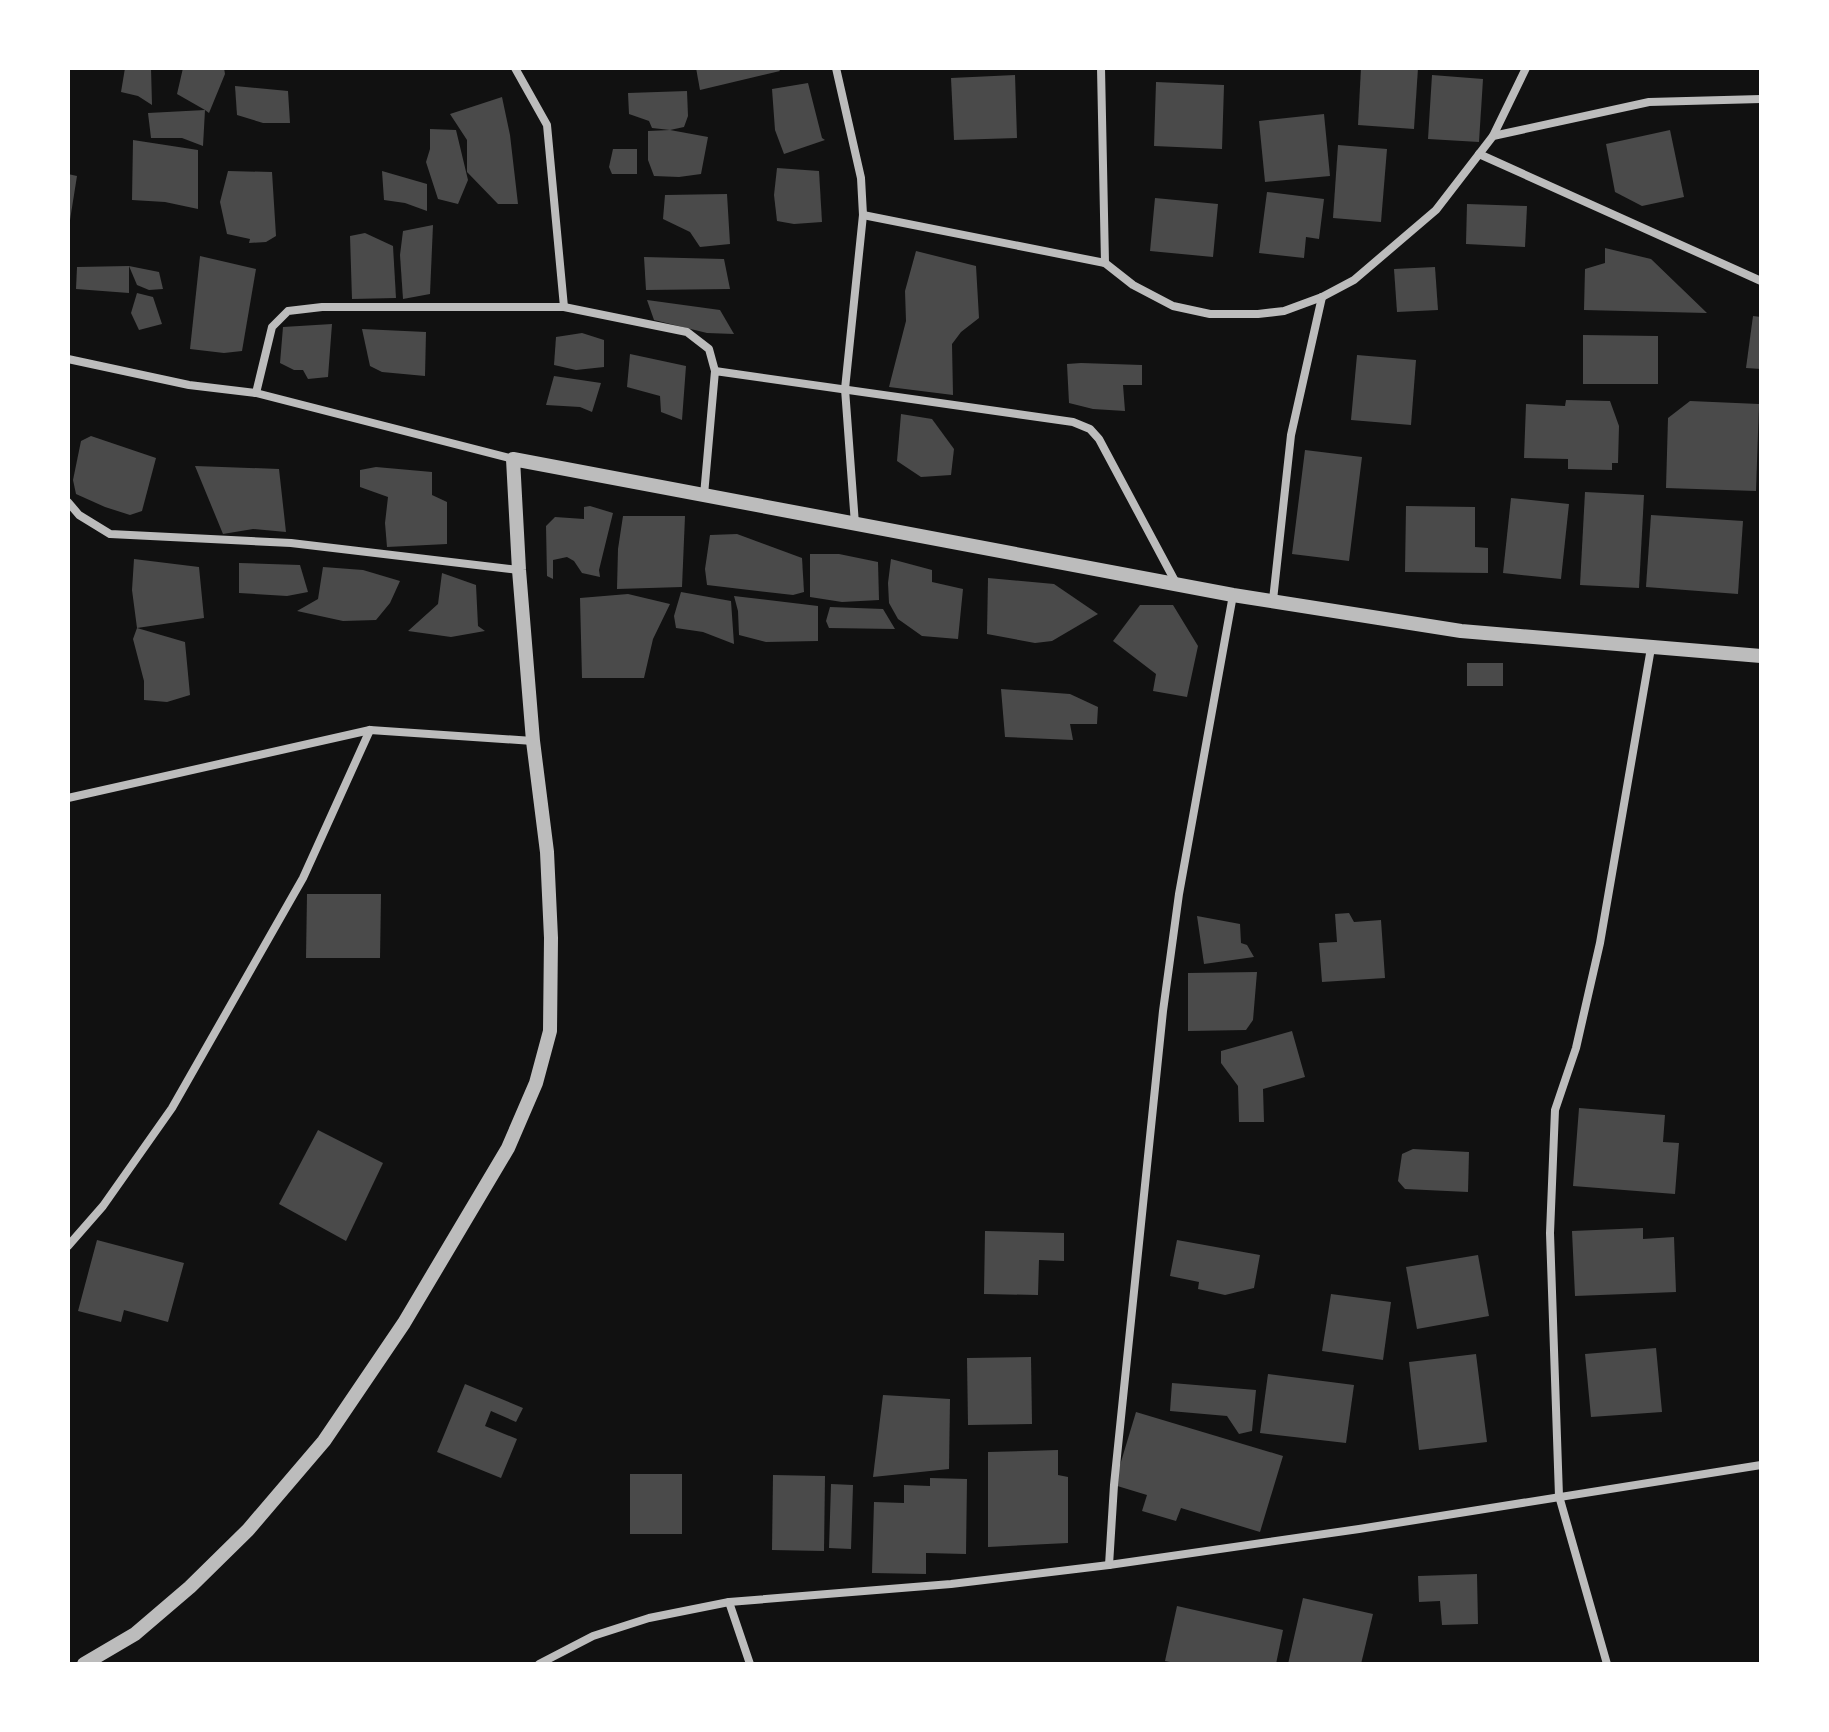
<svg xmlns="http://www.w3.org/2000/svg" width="1829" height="1732" font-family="'Space Grotesk',sans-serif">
  <rect width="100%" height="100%" fill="#111"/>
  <g fill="#4a4a4a">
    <path d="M125 68H151L152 105 138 96 121 92Z"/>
    <path d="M183 68H224L225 74 209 113 205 110 203 146 182 138H151L148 113 205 110 177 94Z"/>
    <path d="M696 68H778L780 71 700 90Z"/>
    <path d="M1361 68H1418L1414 129 1358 125Z"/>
    <path d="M1015 75 1017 138 954 140 951 78Z"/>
    <path d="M1432 75 1483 79 1479 142 1428 139Z"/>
    <path d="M1156 82 1224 85 1222 149 1154 146Z"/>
    <path d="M808 83 822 138 825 140 784 154 775 130 772 89Z"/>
    <path d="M235 86 288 91 290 123H263L237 115Z"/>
    <path d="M687 91 688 116 684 127 670 130 708 137 701 174 679 177 654 176 648 160V131L670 130 652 128 649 121 629 114 628 93Z"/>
    <path d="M502 97 510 135 518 204H498L467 172V140L450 114Z"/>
    <path d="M1324 114 1330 176 1265 182 1259 121Z"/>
    <path d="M430 129 456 130 468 180 458 204 438 199 426 162 430 149Z"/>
    <path d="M1670 130 1684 197 1642 206 1615 192 1606 144Z"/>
    <path d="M133 140 198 150V209L165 202 132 200Z"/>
    <path d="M1338 145 1387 149 1381 222 1333 218Z"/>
    <path d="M613 149H637V174H612L609 167Z"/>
    <path d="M777 168 819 171 822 222 794 224 777 221 774 195Z"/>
    <path d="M228 171 272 172 276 236 266 242 249 243 250 239 227 234 220 202Z"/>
    <path d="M382 171 427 184V211L405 203 384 200Z"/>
    <path d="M68 174 77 176 70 220H68Z"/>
    <path d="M1267 192 1324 199 1319 239 1306 237 1304 258 1259 253Z"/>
    <path d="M727 194 730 244 700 247 690 232 663 219 665 195Z"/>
    <path d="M1155 198 1218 204 1213 257 1150 251Z"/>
    <path d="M1467 204 1527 206 1525 247 1466 244Z"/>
    <path d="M433 225 430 294 403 299 400 255 403 231Z"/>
    <path d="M365 233 393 246 396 298 352 299 350 236Z"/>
    <path d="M1605 248 1651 259 1707 313 1584 310 1585 269 1605 263Z"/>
    <path d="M916 251 976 266 979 318 961 332 952 344 953 395 889 387 906 321 905 291Z"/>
    <path d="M200 256 256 269 242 351 224 353 190 349Z"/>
    <path d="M644 257 724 259 730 289 646 290Z"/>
    <path d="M129 266 159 272 163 289 149 290 137 285Z"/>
    <path d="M129 266V293L76 289 77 267Z"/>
    <path d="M1435 267 1438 310 1397 312 1394 269Z"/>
    <path d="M137 293 153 297 162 324 139 330 131 313Z"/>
    <path d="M647 300 720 310 734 334 707 333 654 320Z"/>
    <path d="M1753 316 1761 317V369L1746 368Z"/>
    <path d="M332 324 328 377 308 379 303 370H294L280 363 283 327Z"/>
    <path d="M362 329 426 332 425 376 382 372 370 366Z"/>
    <path d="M582 333 604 340V367L576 370 554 365 556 337Z"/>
    <path d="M1583 335 1658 336V384H1583Z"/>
    <path d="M630 354 686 366 682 420 661 412 660 396 627 387Z"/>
    <path d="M1357 355 1416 360 1411 425 1351 420Z"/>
    <path d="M1081 363 1142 365V385H1123L1125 411 1093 409 1069 403 1067 364Z"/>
    <path d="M554 376 601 383 592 412 580 407 546 405Z"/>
    <path d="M1566 400 1610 401 1619 426 1618 463H1612V470L1568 469V459L1524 458 1526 404 1565 406Z"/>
    <path d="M1690 401 1759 404 1756 491 1666 488 1668 418Z"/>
    <path d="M901 414 932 419 954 449 951 475 921 477 897 461Z"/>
    <path d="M91 436 156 458 142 511 130 515 105 507 76 494 73 480 81 441Z"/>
    <path d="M1305 450 1362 457 1349 561 1292 554Z"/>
    <path d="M195 466 279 469 286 532 253 529 223 534Z"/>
    <path d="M376 467 432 472V495L447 502V544L387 547 385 523 388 497 360 487V470Z"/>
    <path d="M1585 492 1644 495 1639 588 1580 585Z"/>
    <path d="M1511 498 1569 504 1561 579 1503 573Z"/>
    <path d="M590 506 613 513 599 570 600 577 582 573 574 561 567 557 553 560V579L547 576 546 526 555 517 584 519V507Z"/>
    <path d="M1406 506 1475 507V547L1488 548V573L1405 572Z"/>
    <path d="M1651 515 1743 521 1738 594 1646 587Z"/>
    <path d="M623 516H685L682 587 617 589 618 549Z"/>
    <path d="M737 534 802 558 804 592 793 595 707 585 705 569 710 535Z"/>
    <path d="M810 554H839L878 562 879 600 842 602 810 597Z"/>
    <path d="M134 559 199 567 204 618 137 628 185 642 190 695 167 702 144 700V681L133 639 137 628 132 590Z"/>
    <path d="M891 559 932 570V582L963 589 958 639 922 636 898 619 889 603 888 583Z"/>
    <path d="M239 563 300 565 308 592 287 596 239 593Z"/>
    <path d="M323 567 363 570 400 581 390 603 376 620 343 621 297 611 318 599Z"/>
    <path d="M442 573 476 585 478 626 485 631 451 637 408 631 438 604Z"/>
    <path d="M988 578 1054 584 1098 614 1052 641 1035 643 987 634Z"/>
    <path d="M681 592 731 601 734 644 703 632 676 628 674 616Z"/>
    <path d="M628 594 670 604 653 639 644 678H582L580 598Z"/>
    <path d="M734 596 818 606V641L766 642 739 635 738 611Z"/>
    <path d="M1140 605H1173L1198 646 1187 697 1153 691 1156 674 1113 641Z"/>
    <path d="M830 607 883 609 895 629 829 628 826 621Z"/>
    <rect x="1467" y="663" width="36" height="23"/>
    <path d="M1001 689 1070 694 1098 707 1097 724H1070L1073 740 1005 737Z"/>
    <path d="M307 894H381L380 958H306Z"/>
    <path d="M1349 913 1354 922 1381 920 1385 978 1322 982 1319 943 1337 942 1335 914Z"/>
    <path d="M1197 916 1240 924 1241 943 1247 945 1254 957 1204 964Z"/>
    <path d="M1257 972 1253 1020 1246 1030 1188 1031V973Z"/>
    <path d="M1292 1031 1305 1077 1263 1089 1264 1122H1239L1238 1086 1221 1063V1051Z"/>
    <path d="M1579 1108 1665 1115 1663 1142 1679 1143 1675 1194 1573 1186Z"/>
    <path d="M318 1130 383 1163 346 1241 279 1204Z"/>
    <path d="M1413 1149 1469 1152 1468 1192 1405 1189 1398 1181 1402 1154Z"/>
    <path d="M1643 1228V1239L1674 1237 1676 1292 1575 1296 1572 1231Z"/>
    <path d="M985 1231 1064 1233V1261L1039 1260 1038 1295 984 1294Z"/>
    <path d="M97 1240 184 1263 168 1322 124 1310 121 1322 78 1311Z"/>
    <path d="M1177 1240 1260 1255 1254 1288 1225 1295 1198 1289 1199 1282 1170 1276Z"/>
    <path d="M1478 1255 1489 1316 1417 1329 1406 1267Z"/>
    <path d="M1331 1294 1391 1302 1383 1360 1322 1351Z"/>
    <path d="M1656 1348 1662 1412 1591 1417 1585 1354Z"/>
    <path d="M1476 1354 1487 1442 1419 1450 1409 1362Z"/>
    <path d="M1031 1357 1032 1424 968 1425 967 1358Z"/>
    <path d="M1268 1374 1354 1385 1346 1443 1260 1433Z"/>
    <path d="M1172 1383 1256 1390 1252 1431 1239 1434 1227 1416 1170 1411Z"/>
    <path d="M465 1384 523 1408 516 1422 491 1411 485 1426 517 1439 501 1478 437 1452Z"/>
    <path d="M883 1395 950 1399 949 1469 873 1477Z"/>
    <path d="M1136 1412 1283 1456 1260 1532 1181 1508 1176 1521 1142 1511 1147 1495 1114 1485Z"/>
    <path d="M1058 1450V1475L1068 1477V1543L988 1547V1452Z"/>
    <rect x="630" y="1474" width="52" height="60"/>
    <path d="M773 1475 825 1476 824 1551 772 1550Z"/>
    <path d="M930 1478 967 1479 966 1554 926 1553V1574L872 1573 874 1502 904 1503V1485L930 1486Z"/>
    <path d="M831 1484 853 1485 851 1549 829 1548Z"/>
    <path d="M1477 1574 1478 1624 1442 1625 1440 1601 1419 1602 1418 1576Z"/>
    <path d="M1303 1598 1373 1614 1361 1664H1288Z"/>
    <path d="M1177 1606 1283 1630 1276 1664H1180L1165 1661Z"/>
  </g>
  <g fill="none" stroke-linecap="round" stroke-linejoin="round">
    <g stroke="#bcbcbc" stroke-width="8">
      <path d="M515 68 547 125 564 307"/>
      <path d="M836 68 861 178 863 215 845 389 855 524"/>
      <path d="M1101 68 1105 263"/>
      <path d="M1493 136 1526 68"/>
      <path d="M1479 154 1761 281"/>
      <path d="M863 215 1105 263 1133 285 1173 306 1210 314H1258L1284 311 1322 297 1354 280 1436 210 1493 136 1649 102 1761 99"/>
      <path d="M68 359 189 385 256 393 513 459"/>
      <path d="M256 393 272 327 288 311 322 307H564L687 332 709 349 715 371"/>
      <path d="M704 495 715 371 1073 422 1090 429 1099 439 1176 583"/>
      <path d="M68 502 79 515 110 534 291 543 519 570"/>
      <path d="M1273 600 1291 435 1322 297"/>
      <path d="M68 798 370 730 533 741"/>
      <path d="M68 1246 103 1206 172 1108 303 878 370 730"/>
      <path d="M1109 1565 1114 1485 1163 1011 1179 894 1233 595"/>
      <path d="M729 1602 750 1664"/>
      <path d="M539 1664 593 1636 649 1618 729 1602 951 1584 1109 1565 1359 1529 1761 1465"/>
      <path d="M1607 1664 1559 1496 1550 1233 1555 1110 1576 1048 1600 943 1651 648"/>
    </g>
    <path stroke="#bcbcbc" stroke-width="14" d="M84 1664 135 1634 190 1587 248 1530 324 1441 404 1323 508 1148 536 1083 550 1031 551 938 547 852 533 741 519 570 513 459 1233 595 1461 631 1761 656"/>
  </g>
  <rect width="1829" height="1732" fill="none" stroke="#ffffff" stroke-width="140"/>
</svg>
